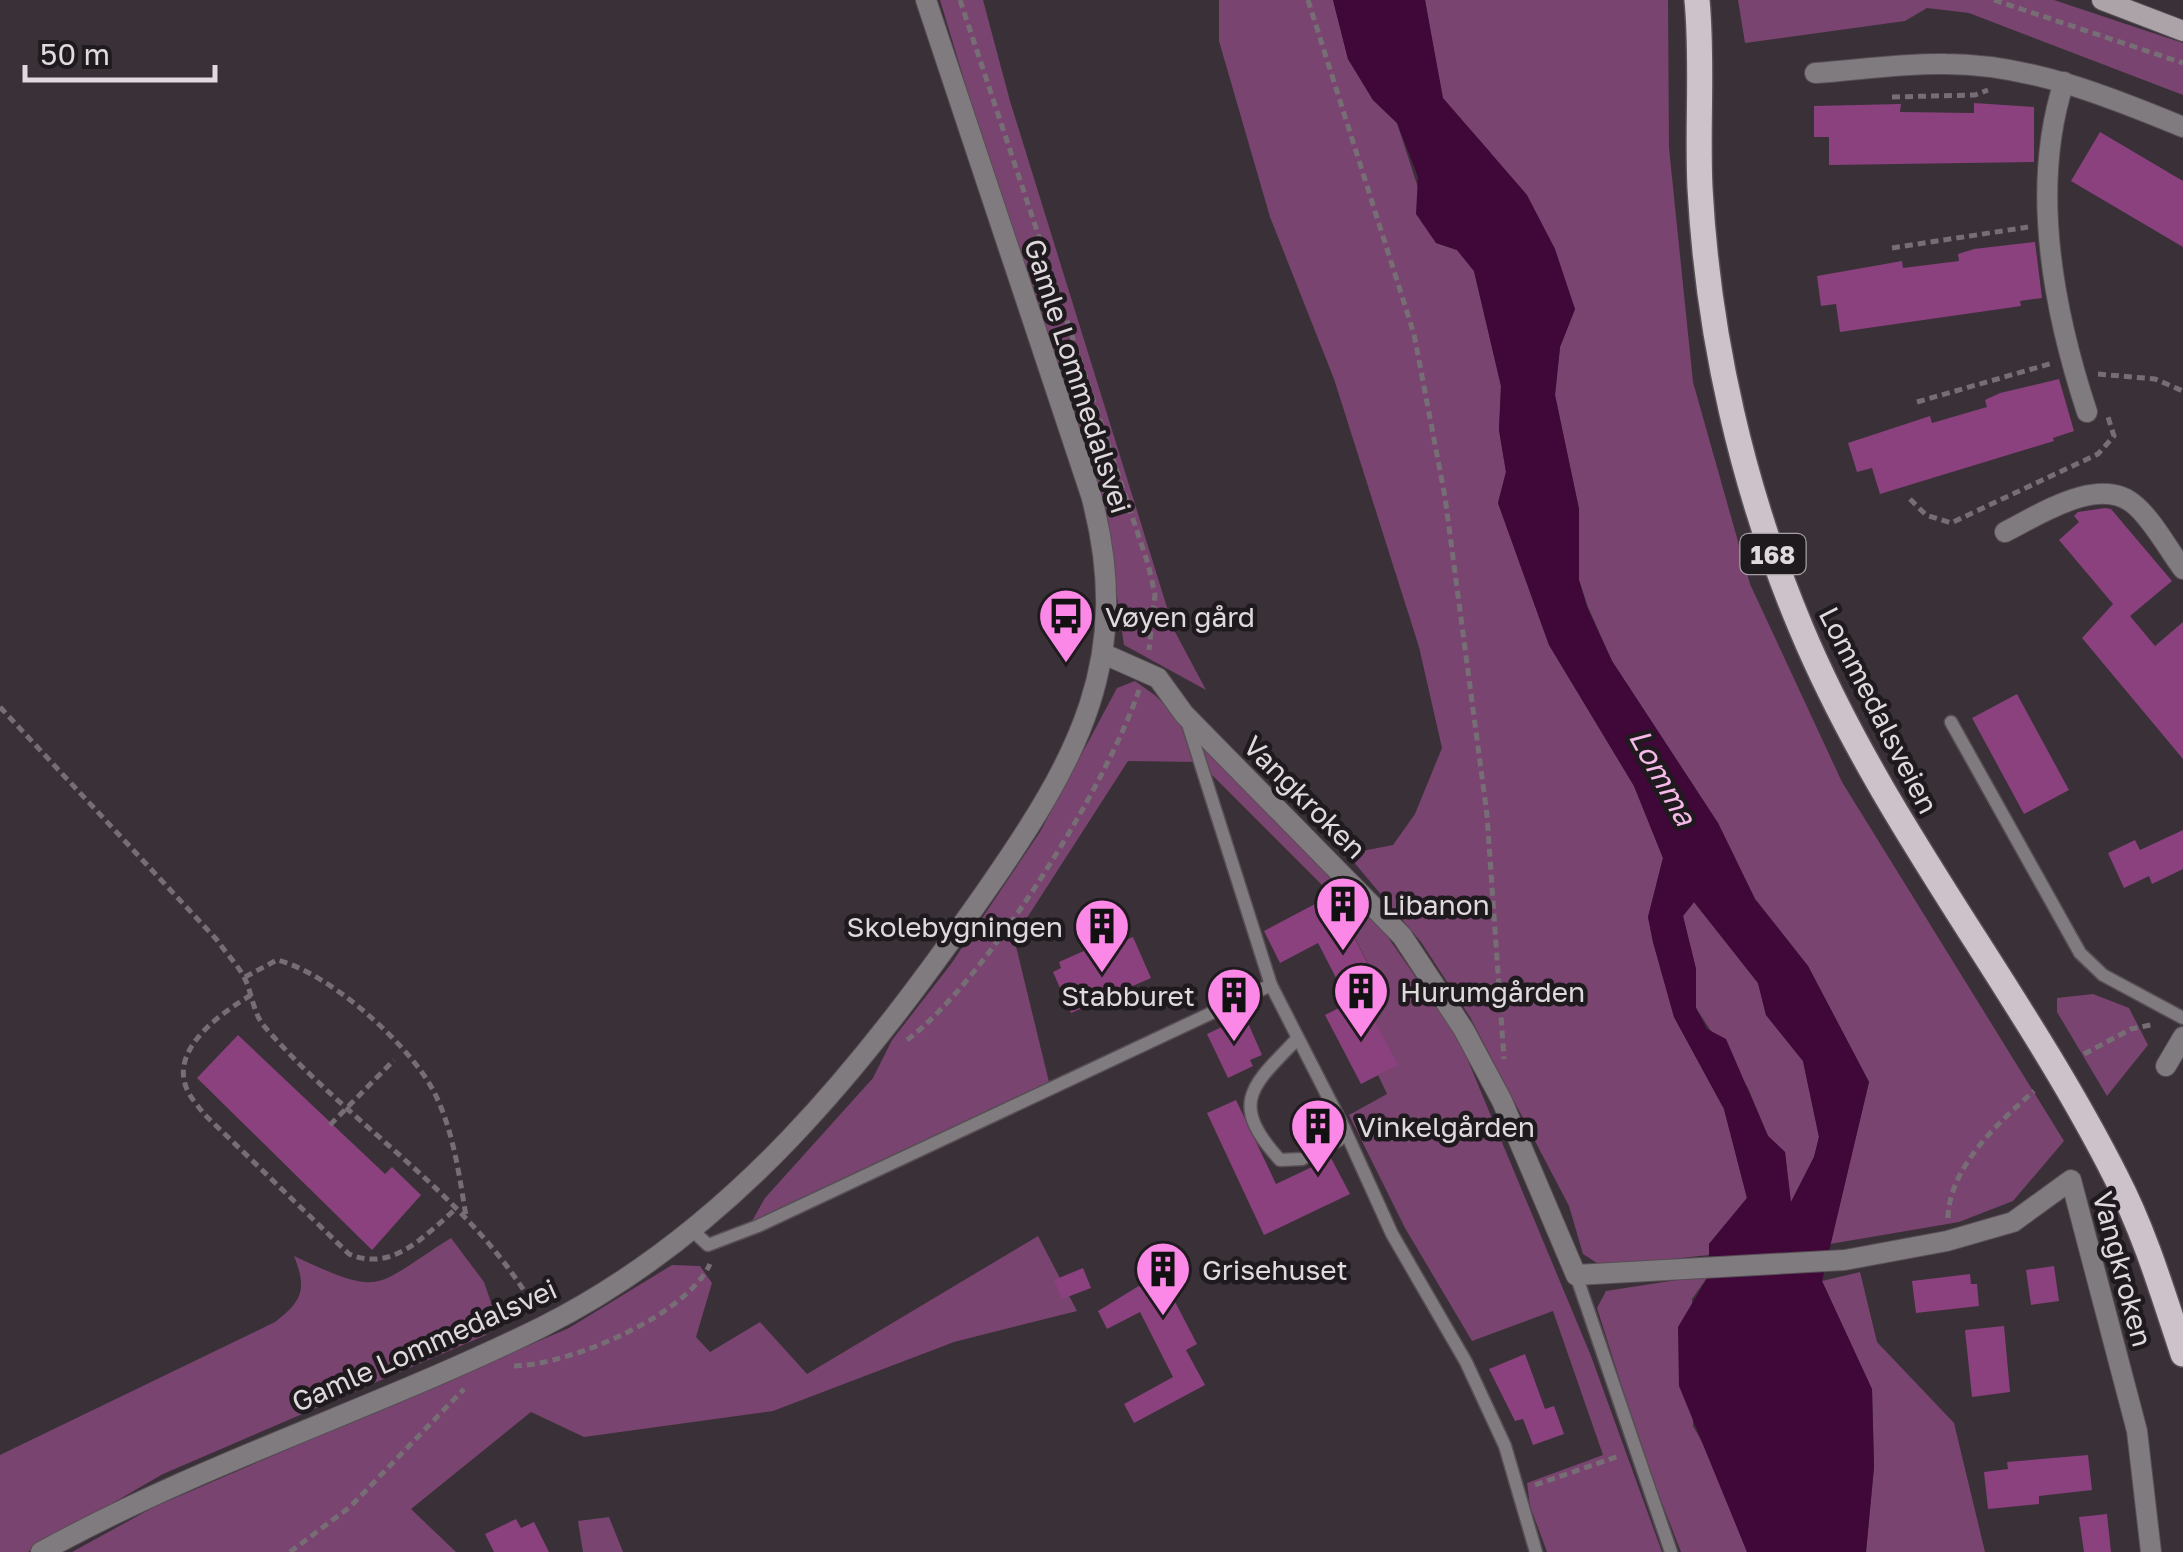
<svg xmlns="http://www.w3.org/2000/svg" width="2183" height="1552" font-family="'Golos Text',sans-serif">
  <rect width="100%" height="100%" fill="#3a3038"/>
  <g fill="#79446f">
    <path d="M940 0H983L1010 101 1174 630 1206 690 1124 645 1103 500 1000 199Z"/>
    <path d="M1219 0H1333L1348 59 1373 100 1397 123 1436 243 1457 250 1474 271 1501 386 1499 430 1506 472 1498 503 1549 645 1634 786 1663 858 1648 917 1653 942 1674 1017 1724 1109 1747 1198 1709 1244V1255L1615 1265 1597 1263 1583 1254 1569 1206 1470 1017 1421 942 1347 854 1393 845 1415 814 1442 748 1419 647 1334 379 1270 217 1219 41Z"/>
    <path d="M1425 0H1668L1669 148 1693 382 1750 584 1842 782 2064 1141 2013 1201 1959 1222 1830 1244 1869 1082 1808 966 1755 899 1718 823 1612 661 1588 607 1579 580V509L1555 395 1560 347 1575 309 1490 152 1442 98Z"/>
    <path d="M1738 0H2054L2183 43V95L1969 13 1927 8 1905 21 1745 43Z"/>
    <path d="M1135 681 1156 696 1378 923 1459 1039 1591 1356 1662 1552H1547L1530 1506 1527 1483 1603 1455 1553 1311 1472 1341 1405 1228 1349 1115 1387 1094 1378 1075 1397 1065 1359 990 1377 980 1332 895 1199 762 1128 761 1014 938 1049 1082 752 1221 765 1198 873 1078 892 1040 951 964 1040 832 1117 688Z"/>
    <path d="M1694 902 1758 983 1766 1015 1803 1061 1819 1137 1814 1157 1790 1204 1785 1152 1768 1136 1748 1088 1696 1008V969L1683 916Z"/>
    <path d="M2093 994 2129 1008 2148 1045 2107 1096 2057 1012V998Z"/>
    <path d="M1038 1236 1077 1311 954 1342 773 1411 584 1437 531 1412 411 1509 456 1552H72L154 1507 569 1328 672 1265 700 1266 712 1283 696 1337 710 1352 760 1322 807 1374Z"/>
    <path d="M451 1238 484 1282 494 1311 486 1335 163 1474 28 1552H0V1455L275 1322C303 1300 307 1289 294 1256 385 1298 371 1288 451 1238Z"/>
    <path d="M1860 1272 1877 1342 1954 1423 1985 1552H1866L1874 1467 1872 1390 1822 1281Z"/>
    <path d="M1709 1275 1692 1299 1693 1426 1714 1463 1747 1552H1681L1645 1459 1597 1308 1606 1291Z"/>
    <path d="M609 1517 623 1552H583L578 1521Z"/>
  </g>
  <path fill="#3f0838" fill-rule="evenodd" d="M1333 0H1425L1443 98 1527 195 1555 249 1575 309 1560 347 1555 395 1579 509V580L1587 607 1612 661 1718 823 1755 899 1808 966 1869 1082 1822 1281 1872 1389 1874 1467 1866 1552H1747L1679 1386 1678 1327 1709 1275V1244L1747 1198 1724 1109 1674 1017 1653 942 1648 917 1663 858 1634 786 1549 645 1498 503 1506 472 1499 430 1501 386 1474 271 1457 250 1436 243 1416 214 1418 177 1397 123 1373 100 1348 59ZM1694 902 1758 983 1766 1015 1803 1061 1819 1137 1814 1157 1791 1202 1785 1152 1768 1136 1726 1039 1707 1029 1696 1008V969L1683 916Z"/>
  <g fill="#8a417e">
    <path d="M1974 103 2034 107V162L1829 165V137H1814V106L1901 104 1900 112 1974 113Z"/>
    <path d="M2100 132 2183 181V247L2071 181Z"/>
    <path d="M2035 242 2042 298 2020 301 2021 306 1840 332 1836 304 1821 306 1817 276 1902 261 1903 268 1959 261 1958 254 1974 249Z"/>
    <path d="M2059 379 2074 431 2053 438 2054 441 1880 494 1872 468 1857 472 1848 443 1930 416 1932 423 1987 407 1985 400 2000 393Z"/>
    <path d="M2105 508 2111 509 2172 581 2130 616 2155 646 2183 622V759L2082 638 2113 604 2059 540 2079 522 2074 516 2078 512Z"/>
    <path d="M2017 694 2069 790 2024 814 1972 718Z"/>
    <path d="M2183 830V869L2152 884 2149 876 2124 888 2108 853 2135 840 2140 850Z"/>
    <path d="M1332 895 1377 981 1346 997 1318 943 1280 963 1264 931Z"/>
    <path d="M1133 937 1151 978 1071 1013 1053 972 1061 968 1059 962 1113 938 1116 944Z"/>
    <path d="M1362 996 1398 1065 1361 1084 1325 1015Z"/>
    <path d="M1245 1016 1262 1055 1250 1060 1253 1066 1228 1078 1207 1034Z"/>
    <path d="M238 1035 385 1174 392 1167 421 1195 372 1250 197 1078Z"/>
    <path d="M1236 1100 1276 1184 1331 1158 1350 1194 1264 1235 1207 1113Z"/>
    <path d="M2054 1266 2059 1301 2031 1305 2026 1270Z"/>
    <path d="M1083 1268 1091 1288 1062 1299 1054 1280Z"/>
    <path d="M1160 1273 1197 1344 1186 1350 1205 1385 1134 1423 1124 1404 1173 1377 1140 1312 1107 1329 1098 1311Z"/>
    <path d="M1970 1274 1971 1284H1977L1979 1306 1916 1313 1912 1281Z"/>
    <path d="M2004 1326 2010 1392 1972 1397 1965 1330Z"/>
    <path d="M1525 1354 1545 1409 1554 1406 1564 1434 1533 1445 1523 1419 1515 1421 1489 1369Z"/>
    <path d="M2088 1455 2092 1490 2039 1496V1504L1988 1509 1984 1472 2008 1469 2007 1462Z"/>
    <path d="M2107 1514 2111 1552H2084L2079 1517Z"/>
    <path d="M516 1519 521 1528 534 1522 549 1552H494L485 1534Z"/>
  </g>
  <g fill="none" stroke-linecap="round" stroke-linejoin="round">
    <g stroke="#584e56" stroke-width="15">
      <g id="service">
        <path d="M1951 722 2080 953 2103 975 2183 1018"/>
        <path d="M1271 985 1344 1128 1339 1140 1302 1159 1280 1160C1227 1102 1253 1085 1298 1038"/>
        <path d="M1344 1128 1392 1234 1466 1362 1505 1446 1536 1552"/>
        <path d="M692 1230 708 1245 758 1226 1271 985 1187 721"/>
        <path d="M1576 1275 1671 1552"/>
      </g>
    </g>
    <g stroke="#584e56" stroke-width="22">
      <g id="minor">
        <path d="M1815 73C1858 70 1903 63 1946 64 2028 64 2108 96 2183 127"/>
        <path d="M2064 82C2030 187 2053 309 2087 412"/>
        <path d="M2005 532C2039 515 2101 473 2136 506 2154 522 2168 549 2183 569"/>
        <path d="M1104 654 1158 678 1184 714 1402 936 1464 1030 1502 1101 1576 1275 1845 1260 1947 1241 2013 1222 2071 1180 2137 1431 2151 1552"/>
        <path d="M2166 1066 2183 1037"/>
      </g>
    </g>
    <g stroke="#584e56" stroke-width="22">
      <path id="tertiary" d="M41 1552C202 1463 378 1408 542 1327 735 1230 865 1064 986 891 1078 759 1135 658 1091 495L926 0"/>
    </g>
    <g stroke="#584e56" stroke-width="22">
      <path id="secondary" d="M2102 0 2183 31"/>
    </g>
    <g stroke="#584e56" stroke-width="28">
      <path id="primary" d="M1697 0C1703 62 1697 126 1700 188 1708 338 1743 490 1801 628 1883 824 2021 989 2116 1177 2145 1233 2163 1294 2183 1354"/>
    </g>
    <g stroke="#776e75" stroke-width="5" stroke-dasharray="8 5" stroke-linecap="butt">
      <path d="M960 0 1148 564 1155 594 1149 650"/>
      <path d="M1308 0 1414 334 1445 497 1487 815 1504 1059"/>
      <path d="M1994 0 2183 63"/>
      <path d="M1892 97 1975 95 1988 90"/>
      <path d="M1892 248 2028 227"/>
      <path d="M2098 374 2155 379 2183 391"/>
      <path d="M1917 402 2053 363"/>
      <path d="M1910 499 1926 515 1951 523 2098 454 2114 436 2108 417"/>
      <path d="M0 707 217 940C225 952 237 964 244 977 252 992 253 1013 264 1026 349 1125 465 1191 533 1305"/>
      <path d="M245 977 277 960C329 973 407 1042 433 1090 453 1128 459 1174 466 1216"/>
      <path d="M251 995C223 1012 171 1047 186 1087 189 1096 198 1106 204 1114L349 1254C393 1273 425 1235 457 1208"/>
      <path d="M907 1040C987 980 1107 785 1139 690"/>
      <path d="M2084 1054 2131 1029 2155 1024"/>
      <path d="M1948 1218C1949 1167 1999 1122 2034 1091"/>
      <path d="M514 1366C569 1365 686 1316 710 1264"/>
      <path d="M1535 1485 1619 1456"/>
      <path d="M290 1552 350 1507 464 1389"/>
    </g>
    <use href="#service" stroke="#807b7f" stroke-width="12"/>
    <use href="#minor" stroke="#807b7f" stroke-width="20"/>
    <use href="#tertiary" stroke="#807b7f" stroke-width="20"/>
    <use href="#secondary" stroke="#aca3a9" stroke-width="20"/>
    <use href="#primary" stroke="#cdc2ca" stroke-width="25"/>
    <path stroke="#776e75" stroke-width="5" stroke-dasharray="8 5" stroke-linecap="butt" d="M330 1125 394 1060"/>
  </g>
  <defs>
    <g id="bus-pin" transform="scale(2.875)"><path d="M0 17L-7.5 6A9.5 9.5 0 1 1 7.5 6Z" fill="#fb87e6" stroke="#1e1a1d"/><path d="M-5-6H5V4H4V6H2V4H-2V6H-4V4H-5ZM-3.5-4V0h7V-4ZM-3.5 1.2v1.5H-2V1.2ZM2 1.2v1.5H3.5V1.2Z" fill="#111"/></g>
    <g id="building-pin" transform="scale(2.875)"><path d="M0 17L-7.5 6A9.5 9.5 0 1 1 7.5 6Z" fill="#fb87e6" stroke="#1e1a1d"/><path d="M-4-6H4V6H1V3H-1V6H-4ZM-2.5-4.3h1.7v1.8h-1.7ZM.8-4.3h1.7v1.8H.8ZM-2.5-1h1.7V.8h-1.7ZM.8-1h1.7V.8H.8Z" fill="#111"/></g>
  </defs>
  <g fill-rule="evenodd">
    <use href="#bus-pin" x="1066" y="616"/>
    <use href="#building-pin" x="1343" y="904"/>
    <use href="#building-pin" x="1102" y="926"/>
    <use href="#building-pin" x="1361" y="991"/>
    <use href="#building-pin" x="1234" y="995"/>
    <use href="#building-pin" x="1318" y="1126"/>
    <use href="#building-pin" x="1163" y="1269"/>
  </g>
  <g text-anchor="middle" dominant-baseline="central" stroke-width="9" stroke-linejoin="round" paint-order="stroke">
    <rect fill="#1e1a1d" stroke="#a6a0a4" stroke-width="2.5" x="1740.5" y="534" width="65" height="40" rx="8"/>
    <g font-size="25" font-weight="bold" fill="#e0d9de">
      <text x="1773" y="554">168</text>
    </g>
    <g font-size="28" fill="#e0d9de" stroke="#1e1a1d">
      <text transform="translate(1078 376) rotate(72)">Gamle Lommedalsvei</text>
      <text transform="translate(1879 710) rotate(63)">Lommedalsveien</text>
      <text transform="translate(1305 797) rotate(45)">Vangkroken</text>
      <text transform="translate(2123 1269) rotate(75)">Vangkroken</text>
      <text transform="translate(424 1345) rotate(-24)">Gamle Lommedalsvei</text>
    </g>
    <g font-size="28" fill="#e0d9de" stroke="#1e1a1d" text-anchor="start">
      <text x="1105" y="616">Vøyen gård</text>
      <text x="1382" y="904">Libanon</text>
      <text x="1063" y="926" text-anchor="end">Skolebygningen</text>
      <text x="1400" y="991">Hurumgården</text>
      <text x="1195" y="995" text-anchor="end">Stabburet</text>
      <text x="1357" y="1126">Vinkelgården</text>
      <text x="1202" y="1269">Grisehuset</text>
    </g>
    <g font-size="30" font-style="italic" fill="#f6b8e8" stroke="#1e1a1d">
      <text transform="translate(1663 777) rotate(61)">Lomma</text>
    </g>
  </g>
  <path d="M25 65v15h190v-15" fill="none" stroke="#e0d9de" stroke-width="5"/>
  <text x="40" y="65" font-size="30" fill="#e0d9de" stroke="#1e1a1d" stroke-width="8" paint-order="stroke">50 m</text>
</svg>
